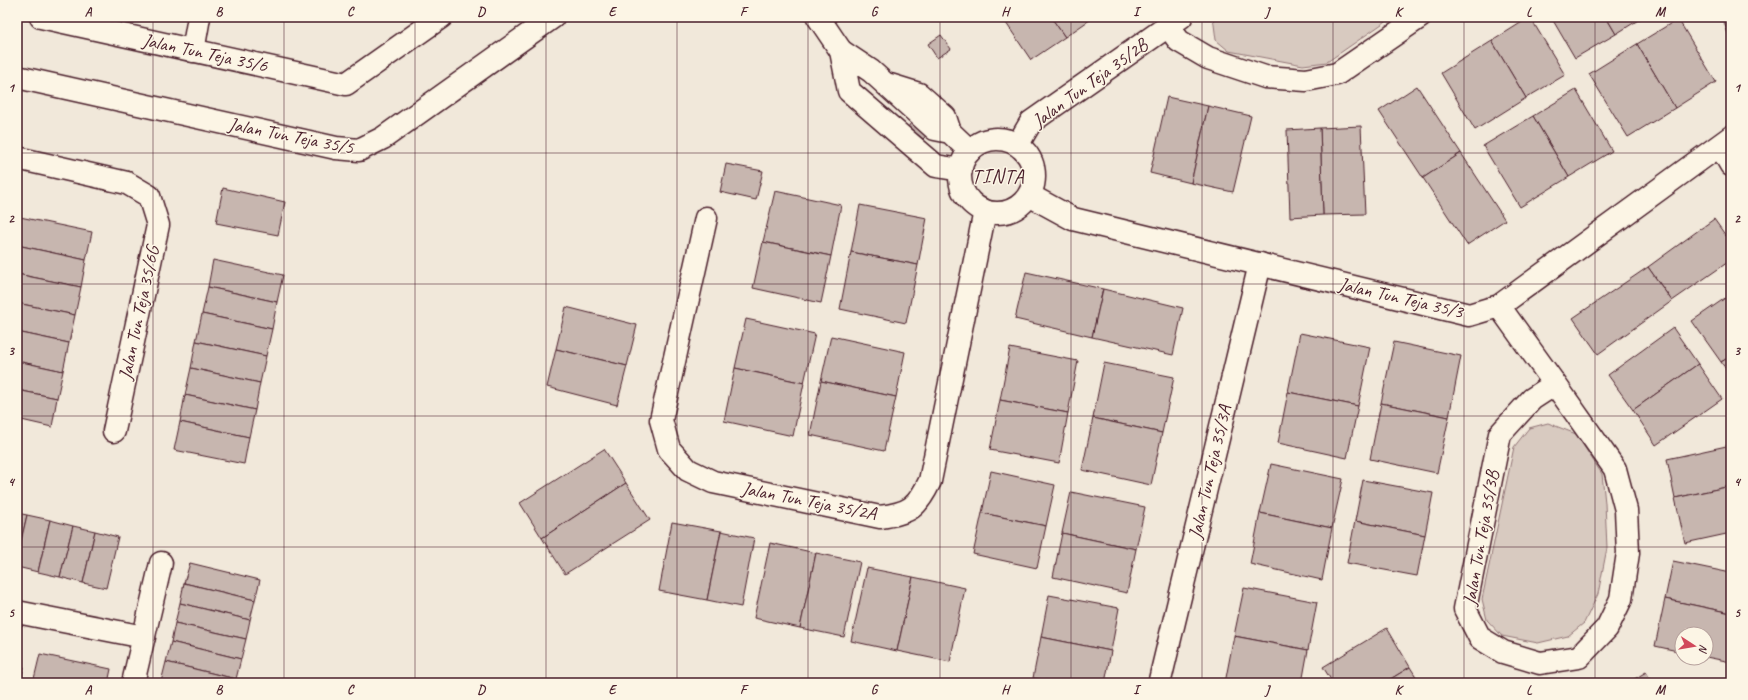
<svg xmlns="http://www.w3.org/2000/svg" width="1748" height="700" font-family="Caveat,sans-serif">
  <rect width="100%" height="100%" fill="#f1e8da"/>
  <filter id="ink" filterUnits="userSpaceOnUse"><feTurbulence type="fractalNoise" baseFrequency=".025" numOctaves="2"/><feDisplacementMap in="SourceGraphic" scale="8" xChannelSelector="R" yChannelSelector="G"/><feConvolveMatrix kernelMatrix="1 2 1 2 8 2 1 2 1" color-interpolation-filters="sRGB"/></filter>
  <g filter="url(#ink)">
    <g fill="#d8cac0" stroke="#917476">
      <path d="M1213 17H1392L1327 62 1303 65 1229 51 1216 40Z"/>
      <path d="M1548 423 1576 434 1602 474 1605 503 1607 548 1598 594 1584 623 1568 636 1538 643 1502 636 1487 620 1482 599 1514 447 1529 428Z"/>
    </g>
    <g fill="#c7b6af" stroke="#4a1f2b">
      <path d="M1002 17H1051L1065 37 1031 60Z"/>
      <path d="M1051 17H1094L1065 37Z"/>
      <path d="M1530 17 1565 75 1526 98 1492 41Z"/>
      <path d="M1551 17H1606L1616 34 1575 58Z"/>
      <path d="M1606 17H1643L1616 34Z"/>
      <path d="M1722 17H1731V42Z"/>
      <path d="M1678 19 1716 82 1675 108 1637 44Z"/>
      <path d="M941 35 951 49 937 58 928 44Z"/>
      <path d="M1492 41 1526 98 1475 130 1441 73Z"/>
      <path d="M1637 44 1675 108 1628 137 1589 74Z"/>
      <path d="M1417 86 1461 153 1423 178 1379 111Z"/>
      <path d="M1576 90 1612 151 1569 177 1533 116Z"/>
      <path d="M1167 97 1208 106 1191 183 1150 173Z"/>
      <path d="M1208 106 1251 116 1233 192 1191 183Z"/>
      <path d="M1533 116 1569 177 1520 207 1483 146Z"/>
      <path d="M914 119 930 131 923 139 908 127Z"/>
      <path d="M1361 126 1365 214 1323 215 1320 128Z"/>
      <path d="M1320 128 1323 215 1290 217 1287 130Z"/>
      <path d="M1461 153 1505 220 1467 245 1423 178Z"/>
      <path d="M726 164 763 171 756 200 720 192Z"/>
      <path d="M223 188 285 202 278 235 216 223Z"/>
      <path d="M775 191 841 205 831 256 763 242Z"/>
      <path d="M860 205 927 218 918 265 851 252Z"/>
      <path d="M20 217 92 232 86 260 17 245V232Z"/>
      <path d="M1714 219 1731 243V260L1672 301 1648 267Z"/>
      <path d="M763 242 831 256 821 303 753 288Z"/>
      <path d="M17 245 86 260 81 287 17 274Z"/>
      <path d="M851 252 918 265 906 323 840 309Z"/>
      <path d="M213 260 283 275 277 302 208 287Z"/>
      <path d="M1648 267 1672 301 1598 354 1573 318Z"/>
      <path d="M1026 272 1103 289 1092 337 1015 319Z"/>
      <path d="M17 274 81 287 75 315 17 303Z"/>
      <path d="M208 287 277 302 272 329 202 314Z"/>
      <path d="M1103 289 1183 308 1173 355 1092 337Z"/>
      <path d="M1731 294V356L1721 362 1692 321Z"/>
      <path d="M17 303 75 315 69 343 17 332Z"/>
      <path d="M566 307 637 325 627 366 556 349Z"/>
      <path d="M202 314 272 329 266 356 196 341Z"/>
      <path d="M746 319 815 334 804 383 735 368Z"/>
      <path d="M1673 328 1698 364 1633 410 1608 375Z"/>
      <path d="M17 332 69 343 63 371 17 361Z"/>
      <path d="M1300 333 1370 347 1358 406 1288 392Z"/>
      <path d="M831 336 905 352 896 397 821 381Z"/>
      <path d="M196 341 266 356 260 383 191 368Z"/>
      <path d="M1394 342 1461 356 1449 417 1381 403Z"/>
      <path d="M1010 348 1078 361 1068 413 1000 400Z"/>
      <path d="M556 349 627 366 617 405 547 387Z"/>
      <path d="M1731 356V376L1721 362Z"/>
      <path d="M17 361 63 371 57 398 17 390Z"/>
      <path d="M1104 363 1174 377 1162 433 1093 418Z"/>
      <path d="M1698 364 1722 399 1656 445 1633 410Z"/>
      <path d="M191 368 260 383 255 410 185 395Z"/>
      <path d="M735 368 804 383 793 436 724 421Z"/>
      <path d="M821 381 896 397 884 451 810 435Z"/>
      <path d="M17 390 57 398 52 427 17 419Z"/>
      <path d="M1288 392 1358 406 1347 458 1278 443Z"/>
      <path d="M185 395 255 410 249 437 180 422Z"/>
      <path d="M1000 400 1068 413 1059 463 990 450Z"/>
      <path d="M1381 403 1449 417 1437 473 1370 459Z"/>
      <path d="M1093 418 1162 433 1151 485 1082 470Z"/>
      <path d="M180 422 249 437 244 464 174 450Z"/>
      <path d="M1731 445V486L1675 498 1667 459Z"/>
      <path d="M604 449 626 483 542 538 520 503Z"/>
      <path d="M1271 464 1343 479 1332 528 1260 513Z"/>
      <path d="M991 471 1055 485 1046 526 982 513Z"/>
      <path d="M1363 480 1433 493 1425 535 1355 521Z"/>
      <path d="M626 483 650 520 565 574 542 538Z"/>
      <path d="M1731 486V533L1685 543 1675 498Z"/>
      <path d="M1071 492 1145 507 1136 549 1062 533Z"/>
      <path d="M17 513 27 515 17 558Z"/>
      <path d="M982 513 1046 526 1037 568 973 554Z"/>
      <path d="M1260 513 1332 528 1322 580 1250 564Z"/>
      <path d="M27 515 50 520 38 572 17 567V558Z"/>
      <path d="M50 520 73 526 60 577 38 572Z"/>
      <path d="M1355 521 1425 535 1417 576 1347 563Z"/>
      <path d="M672 522 721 531 707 600 659 591Z"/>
      <path d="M73 526 95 531 83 583 60 577Z"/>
      <path d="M95 531 118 537 106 588 83 583Z"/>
      <path d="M721 531 754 538 741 607 707 600Z"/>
      <path d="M1062 533 1136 549 1127 593 1053 577Z"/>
      <path d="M770 543 816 553 800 628 754 618Z"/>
      <path d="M816 553 860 562 844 637 800 628Z"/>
      <path d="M1673 561 1731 573V613L1665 599Z"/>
      <path d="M190 563 260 580 255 600 184 583Z"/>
      <path d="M867 568 913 577 897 651 851 641Z"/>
      <path d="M913 577 965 588 950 662 897 651Z"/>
      <path d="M184 583 255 600 250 620 180 603Z"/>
      <path d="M1244 588 1317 602 1308 650 1234 636Z"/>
      <path d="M1049 595 1119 608 1111 651 1041 637Z"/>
      <path d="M1665 599 1731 613V662L1706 657V634H1682V652L1655 646Z"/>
      <path d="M180 603 250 620 246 639 175 623Z"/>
      <path d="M175 623 246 639 241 659 171 642Z"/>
      <path d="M1387 628 1410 667 1384 683H1333L1323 667Z"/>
      <path d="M1234 636 1308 650 1302 683H1225Z"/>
      <path d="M1041 637 1111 651 1105 683H1061L1033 678Z"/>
      <path d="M171 642 241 659 236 679 166 662Z"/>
      <path d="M40 654 111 669 108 683H33Z"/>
      <path d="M166 662 236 679 235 683 161 682Z"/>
      <path d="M17 666 24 667 20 683H17Z"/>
      <path d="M1410 667 1420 683H1384Z"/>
      <path d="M1646 672 1653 683H1628Z"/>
    </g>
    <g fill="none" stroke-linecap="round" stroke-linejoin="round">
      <g stroke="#4a1f2b" stroke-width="25">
        <g id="street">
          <path d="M41 17 346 84 441 17"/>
          <path d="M818 17 841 51 849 91 936 166 961 170"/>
          <path d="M1168 26 1179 41 1208 58 1265 77 1306 80 1337 74 1420 17"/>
          <path d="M193 51 199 17"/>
          <path d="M841 51 871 71 935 129 950 132 970 151"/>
          <path d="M17 77 336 148 359 150 383 138 553 17"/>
          <path d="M890 85 919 94 945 117 950 132"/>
          <circle cx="997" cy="176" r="37"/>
          <path d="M1018 144 1031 122 1181 17"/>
          <path d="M1720 146 1731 165"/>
          <path d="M17 158 127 183 149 196 158 225 114 431"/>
          <path d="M1029 195 1073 219 1469 315 1499 306 1731 137"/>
          <path d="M706 218 661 420 669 449 688 470 713 482 880 517C910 513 917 508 930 481L985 211"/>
          <path d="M1499 306 1555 384 1615 469 1626 510 1628 553 1621 599 1607 628 1579 657 1540 663 1503 652 1480 638 1465 609 1500 434 1532 399 1555 384"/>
          <path d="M17 612 144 637"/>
          <path d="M1160 680 1260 264"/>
          <path d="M133 683 161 563"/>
        </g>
      </g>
      <use href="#street" stroke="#fcf5e5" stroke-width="22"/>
    </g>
  </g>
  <path fill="none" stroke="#4a1f2b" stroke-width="1" stroke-opacity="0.55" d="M153 17V683M284 17V683M415 17V683M546 17V683M677 17V683M808 17V683M940 17V683M1071 17V683M1202 17V683M1333 17V683M1464 17V683M1595 17V683M17 153H1731M17 284H1731M17 416H1731M17 547H1731"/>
  <g text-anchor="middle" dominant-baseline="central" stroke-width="3" stroke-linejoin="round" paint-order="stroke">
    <g font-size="19" fill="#4a1f2b" stroke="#fcf5e5">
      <text transform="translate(205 53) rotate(12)">Jalan Tun Teja 35/6</text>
      <text transform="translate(1090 83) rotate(-36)">Jalan Tun Teja 35/2B</text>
      <text transform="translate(291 136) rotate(11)">Jalan Tun Teja 35/5</text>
      <text transform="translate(1401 298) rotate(13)">Jalan Tun Teja 35/3</text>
      <text transform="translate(139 313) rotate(-78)">Jalan Tun Teja 35/6G</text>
      <text transform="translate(1210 472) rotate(-77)">Jalan Tun Teja 35/3A</text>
      <text transform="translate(809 501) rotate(11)">Jalan Tun Teja 35/2A</text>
      <text transform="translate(1481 538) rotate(-80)">Jalan Tun Teja 35/3B</text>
    </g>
    <g font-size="20" letter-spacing="1" fill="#4a1f2b" stroke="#fcf5e5">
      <text x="998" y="176">TINTA</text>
    </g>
  </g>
  <rect width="1748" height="700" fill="none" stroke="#fcf5e5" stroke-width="44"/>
  <g transform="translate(1694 646) rotate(102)"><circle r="19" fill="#fcf5e5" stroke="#b59f9b"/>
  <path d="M0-3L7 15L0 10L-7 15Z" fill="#d1495b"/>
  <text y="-6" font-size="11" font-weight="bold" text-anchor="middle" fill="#4a1f2b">N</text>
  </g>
  <rect x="22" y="22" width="1704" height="656" fill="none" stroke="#4a1f2b" stroke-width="1.5"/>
  <g font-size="13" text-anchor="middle" font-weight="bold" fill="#4a1f2b">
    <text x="88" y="16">A</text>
    <text x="219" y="16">B</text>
    <text x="350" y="16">C</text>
    <text x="481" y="16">D</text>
    <text x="612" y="16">E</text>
    <text x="743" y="16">F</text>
    <text x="874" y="16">G</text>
    <text x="1005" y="16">H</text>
    <text x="1136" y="16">I</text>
    <text x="1267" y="16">J</text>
    <text x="1398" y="16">K</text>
    <text x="1529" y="16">L</text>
    <text x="1660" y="16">M</text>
    <text x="11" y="92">1</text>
    <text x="1737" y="92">1</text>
    <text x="11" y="223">2</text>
    <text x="1737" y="223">2</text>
    <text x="11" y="355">3</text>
    <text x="1737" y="355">3</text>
    <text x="11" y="486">4</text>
    <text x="1737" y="486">4</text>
    <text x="11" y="617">5</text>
    <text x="1737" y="617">5</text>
    <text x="88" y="694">A</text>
    <text x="219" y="694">B</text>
    <text x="350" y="694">C</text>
    <text x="481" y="694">D</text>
    <text x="612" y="694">E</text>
    <text x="743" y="694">F</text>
    <text x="874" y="694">G</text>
    <text x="1005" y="694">H</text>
    <text x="1136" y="694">I</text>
    <text x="1267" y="694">J</text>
    <text x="1398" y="694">K</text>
    <text x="1529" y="694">L</text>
    <text x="1660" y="694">M</text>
  </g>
</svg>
